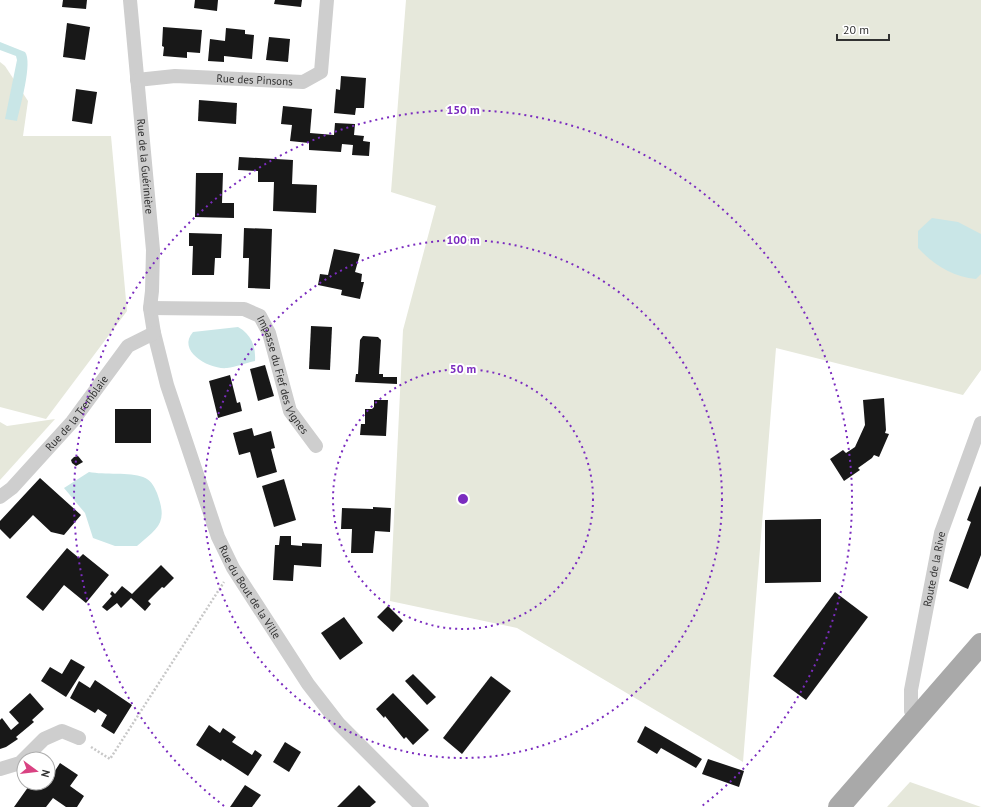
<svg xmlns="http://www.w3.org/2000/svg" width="981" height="807" font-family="'PT Sans',sans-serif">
  <rect width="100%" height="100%" fill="#fff"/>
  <g fill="#e6e8db">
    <path d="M406 0H981V370L963 395 776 348 743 762 517 628 390 601 403 330 436 206 391 192Z"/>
    <path d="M0 62 5 66 28 101 23 136H111L127 311 46 419 0 407Z"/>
    <path d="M55 419 0 480V422L7 426Z"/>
    <path d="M910 782 981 807H887Z"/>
  </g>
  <g fill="#c9e6e7">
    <path d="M0 42 25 52C33 62 20 107 17 121L5 119 17 60 16 56 0 50Z"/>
    <path d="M932 218 958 222 981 234V274L976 279C953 277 934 265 918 248V231Z"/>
    <path d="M238 327C251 334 256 346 255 361 246 363 236 367 227 368 210 370 176 351 193 332Z"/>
    <path d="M89 472C104 475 130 472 143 477 151 480 154 486 157 493 168 523 159 527 137 546H115L93 538 85 513 64 488Z"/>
  </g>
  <g fill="#181818">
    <path d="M63 0H87L86 9 62 7Z"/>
    <path d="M195 0H218L217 11 194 8Z"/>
    <path d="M275 0H302L301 7 274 4Z"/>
    <path d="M67 23 90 27 85 60 63 57Z"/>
    <path d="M163 27 202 30 200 53 187 52V58L163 56 164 47 162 46Z"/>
    <path d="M226 28 245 30V34L254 35 252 59 224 56V62L208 61 210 39 225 41Z"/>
    <path d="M269 37 290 39 288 62 266 60Z"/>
    <path d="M341 76 366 78 364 108H356L355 115 334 113 336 89 340 90Z"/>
    <path d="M76 89 97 92 92 124 72 121Z"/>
    <path d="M199 100 237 103 236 124 198 121Z"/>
    <path d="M283 106 312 109 310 133 334 135 335 123 355 124 354 135 364 136 363 141 370 142 369 156 352 155 353 145 342 144 341 152 309 150V143L290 141 292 125 281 124Z"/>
    <path d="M239 157 293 160 292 184 317 185 316 213 273 211 274 182H258V171L238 170Z"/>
    <path d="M196 173H223L222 203H234V218L195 217Z"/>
    <path d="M244 228 272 229 270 289 248 288 249 258H243Z"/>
    <path d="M189 233 222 234 221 258H215L214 275H192L193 246H189Z"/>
    <path d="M334 249 360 254 355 272 362 274 361 282H364L360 299 341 295 342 290 318 285 320 274 328 275Z"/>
    <path d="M311 326 332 327 330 370 309 369Z"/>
    <path d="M363 336 378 337 381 340 379 374H383V377H397V384L355 382 356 374H358L360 340Z"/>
    <path d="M265 365 274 396 258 401 250 369Z"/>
    <path d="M230 375 237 403 240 402 242 411 218 418 209 381Z"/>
    <path d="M884 398 886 430 885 433 889 434 879 457 874 455 872 458 858 468 860 470 844 481 830 459 843 450 846 453 855 447 865 425 863 400Z"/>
    <path d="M374 400H388L386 436 360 435 361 424H365V409H372L374 407Z"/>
    <rect x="115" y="409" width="36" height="34"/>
    <path d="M252 428 254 436 271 431 275 448 271 449 277 472 257 478 250 452 239 455 233 433Z"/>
    <path d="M78 456 83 462 76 466 72 463 71 460 74 457Z"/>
    <path d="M40 478 81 515 64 535 51 532 33 515 10 539 0 529V521Z"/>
    <path d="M284 479 296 520 274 527 262 486Z"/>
    <path d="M980 486 981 487V555L968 589 949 581 971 522 967 520Z"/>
    <path d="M373 507 391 508 390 532 375 531 373 553H351L352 529H341L342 508 373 509Z"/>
    <path d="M821 519V582L765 583V520Z"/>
    <path d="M280 536H291V545L302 546V543L322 544 321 567 294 565 293 581 273 580 275 545H279Z"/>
    <path d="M67 548 79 558 83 554 109 575 86 603 64 585 43 611 26 597Z"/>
    <path d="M161 565 174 578 164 588 162 587 148 601 151 604 145 611 131 598 121 608 117 603 107 611 102 607 112 596 110 594 112 591 115 594 122 586 132 594Z"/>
    <path d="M835 592 868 617 806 700 773 676Z"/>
    <path d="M388 606 403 621 393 632 377 617Z"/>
    <path d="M344 617 363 643 340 660 321 633Z"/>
    <path d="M71 659 85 667 66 697 41 681 50 667 62 674Z"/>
    <path d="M413 674 436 697 427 705 405 681Z"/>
    <path d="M491 676 511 691 462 754 443 738Z"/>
    <path d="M95 680 132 705 114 734 101 726 107 715 98 709 95 713 70 698 79 681 90 688Z"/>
    <path d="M30 693 44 709 32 720 34 722 16 737 18 739 6 747 0 749V720L2 718 11 730 19 723 9 712Z"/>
    <path d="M393 693 429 730 413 745 406 737 404 739 385 716 384 718 376 709Z"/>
    <path d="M209 725 220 733 223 728 236 737 232 742 252 755 255 750 262 755 248 776 222 759 221 761 196 745Z"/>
    <path d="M645 726 702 759 696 768 661 748 657 754 637 742Z"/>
    <path d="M285 742 301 752 289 772 273 762Z"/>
    <path d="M708 759 744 771 739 787 702 774Z"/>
    <path d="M60 763 78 775 70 786 84 796 77 807H66L53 798 46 807H14L31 783 39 788 42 783H48V775L51 777Z"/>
    <path d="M245 785 261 795 252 807H230Z"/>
    <path d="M359 785 376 802 370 807H337Z"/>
  </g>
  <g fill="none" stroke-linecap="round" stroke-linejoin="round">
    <path stroke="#c8c8c8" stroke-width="2.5" stroke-dasharray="2 2" stroke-linecap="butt" d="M91 747 110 759 224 582"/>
    <g stroke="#cecece" stroke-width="14">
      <path id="s1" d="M130 0 153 250 152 291 150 308 154 333 167 385 218 537 233 568 308 684 339 724 422 807"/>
      <path id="s2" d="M137 80 175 76 303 82 321 72 327 0"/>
      <path id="s3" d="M150 308 244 309 260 316 269 333 290 411 316 446"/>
      <path id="s4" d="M0 497 12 488 72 422 128 346 154 333"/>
      <path id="s5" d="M915 720 911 711V690L941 533 981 423"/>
      <path d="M0 769 20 763 44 739 62 731 79 738"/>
    </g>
    <path stroke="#a9a9a9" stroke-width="22" d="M839 807 981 644"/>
  </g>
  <g fill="none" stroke="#7b2cbf" stroke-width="2" stroke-dasharray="2 4">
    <circle cx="463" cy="499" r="130"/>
    <circle cx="463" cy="499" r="259"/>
    <path d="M224 806A389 389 0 1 1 702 806"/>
  </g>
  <g text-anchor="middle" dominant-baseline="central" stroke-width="4" stroke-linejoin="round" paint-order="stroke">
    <g font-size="11" fill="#313131" stroke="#fff">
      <text stroke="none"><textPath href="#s2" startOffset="118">Rue des Pinsons</textPath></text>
      <text stroke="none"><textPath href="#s1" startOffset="167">Rue de la Guérinière</textPath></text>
      <text stroke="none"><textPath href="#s3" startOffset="175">Impasse du Fief des Vignes</textPath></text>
      <text stroke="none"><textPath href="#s4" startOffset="114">Rue de la Tremblaie</textPath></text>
      <text stroke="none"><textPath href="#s5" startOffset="154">Route de la Rive</textPath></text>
      <text stroke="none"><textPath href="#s1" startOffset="612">Rue du Bout de la Ville</textPath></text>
    </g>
  </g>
  <circle cx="463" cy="499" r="6" fill="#7b2cbf" stroke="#fff" stroke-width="2"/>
  <g font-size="12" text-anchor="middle" font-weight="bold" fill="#7b2cbf" stroke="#fff" stroke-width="4" stroke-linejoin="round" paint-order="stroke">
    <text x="463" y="114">150 m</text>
    <text x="463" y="244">100 m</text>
    <text x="463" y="373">50 m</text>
  </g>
  <g transform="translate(36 771) rotate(105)"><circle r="19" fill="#ffffff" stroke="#adadad"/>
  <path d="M0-3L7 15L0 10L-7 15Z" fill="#d94282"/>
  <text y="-6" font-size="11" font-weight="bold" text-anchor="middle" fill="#313131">N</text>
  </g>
  <path d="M837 34v6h52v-6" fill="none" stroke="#313131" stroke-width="2"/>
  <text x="843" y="34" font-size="12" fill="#313131" stroke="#ffffff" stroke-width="3" paint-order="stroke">20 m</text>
</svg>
